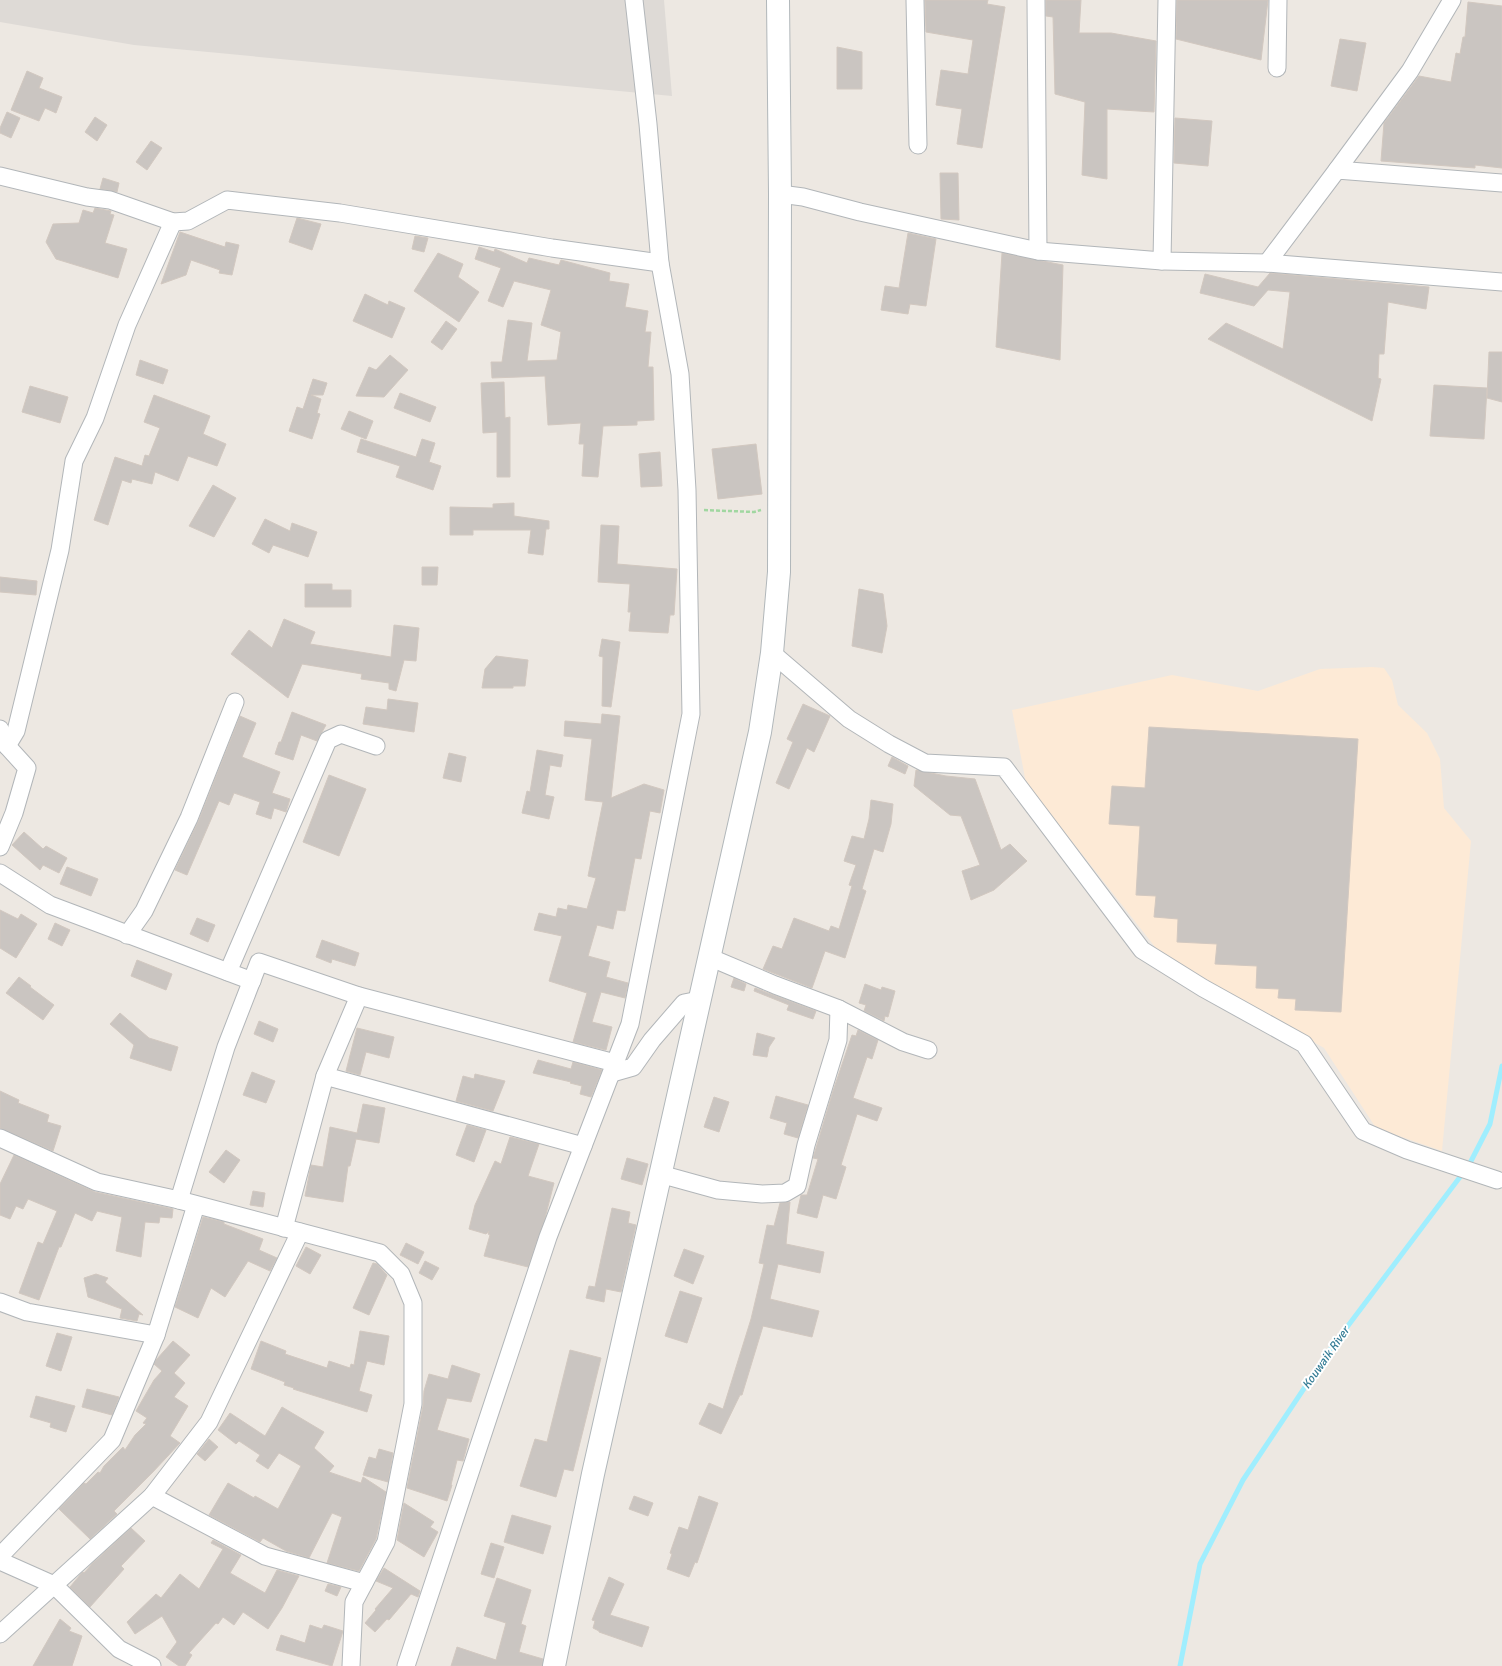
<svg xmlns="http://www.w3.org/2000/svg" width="1502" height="1666" font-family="Signika,sans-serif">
  <rect width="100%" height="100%" fill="#ede8e2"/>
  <path fill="#fdead6" d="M1372 667 1384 668 1392 680 1398 705 1427 733 1440 759 1444 808 1471 841 1442 1151 1376 1128 1324 1048 1159 952 1026 783 1012 710 1172 675 1258 691 1320 669Z"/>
  <path fill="#dedad6" d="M0 0H664L672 96 134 45 0 22Z"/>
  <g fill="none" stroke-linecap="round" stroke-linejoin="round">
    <path stroke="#a0eefe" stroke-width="5" d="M1180 1666 1200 1564 1243 1480 1329 1351 1469 1165 1490 1124 1502 1066"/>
  </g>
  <g fill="#cac5c1" stroke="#d2c8c0">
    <path d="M925 0H988L987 4 1005 7 982 148 957 144 962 109 936 105 941 70 968 74 973 40 926 32Z"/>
    <path d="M1046 0H1081L1079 33H1111L1156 41 1154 112 1107 109V179L1082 175 1085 102 1055 94 1053 17 1046 16Z"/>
    <path d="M1177 0H1268L1261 60 1176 39Z"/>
    <path d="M1468 2 1502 6V168L1475 165V168L1381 161 1384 123 1419 76 1451 82 1456 53 1460 54 1463 37H1465Z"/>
    <path d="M1340 39 1366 43 1357 91 1331 86Z"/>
    <path d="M837 47 862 52V89H837Z"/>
    <path d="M27 71 43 78 39 88 62 97 56 113 45 108 39 121 11 110Z"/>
    <path d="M7 112 20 118 11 138 0 133V128Z"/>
    <path d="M95 117 107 125 97 141 85 132Z"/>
    <path d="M1175 118 1212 121 1208 166 1174 163Z"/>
    <path d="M151 141 162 148 147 170 136 162Z"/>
    <path d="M940 173H958L959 220 941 219Z"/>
    <path d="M103 178 119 183 117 192 100 189Z"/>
    <path d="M95 208 111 211 110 214 114 215 105 243 127 249 118 278 56 259 46 242 53 224 79 223 83 210 93 213Z"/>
    <path d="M297 218 321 224 312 250 289 242Z"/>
    <path d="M180 232 225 247 226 242 239 245 232 275 219 273 220 270 191 260 186 275 161 284Z"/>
    <path d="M908 233 936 239 926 306 910 304 908 314 881 310 885 286 899 288Z"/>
    <path d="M415 236 428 238 424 252 412 249Z"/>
    <path d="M479 247 494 252 495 249 527 263 529 258 559 265 561 260 610 273 609 281 629 284 625 307 648 311 645 332H651L648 367H653L654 420 637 421V425L603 426 598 477 582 476 584 444H579L581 423 548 425 545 376 492 378 491 362H502L508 320 532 323 527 361 557 360 561 332 541 325 551 290 514 281 503 307 488 301 501 268 475 259Z"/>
    <path d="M438 253 463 264 458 277 479 292 459 322 414 291Z"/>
    <path d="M1002 253 1063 265 1060 360 996 347Z"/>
    <path d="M1270 273 1429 287 1426 309 1388 302 1384 354H1379L1378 378 1381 379 1372 421 1208 339 1226 323 1283 349 1290 292 1268 290 1254 306 1200 293 1205 274 1258 287Z"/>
    <path d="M365 294 388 305 389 301 405 308 392 338 353 321Z"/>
    <path d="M446 321 457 329 442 350 431 342Z"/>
    <path d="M1489 352H1502V402L1487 398Z"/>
    <path d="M390 355 408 370 384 397 356 396 369 367 376 370Z"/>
    <path d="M140 360 168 370 163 384 136 375Z"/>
    <path d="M313 379 327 383 323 395H311L321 399 317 413 320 414 312 439 289 431 297 407 303 409Z"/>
    <path d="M504 382 505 418 510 417V477H497V432L483 433 481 383Z"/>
    <path d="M1434 385 1487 388 1484 439 1430 436Z"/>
    <path d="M30 386 68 397 60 423 22 412Z"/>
    <path d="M400 393 436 407 430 422 394 408Z"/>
    <path d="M154 395 210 416 203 434 226 444 217 466 188 456 178 481 155 472 152 484 132 479 131 483 122 480 108 525 94 520 115 457 142 466 145 455 149 456 160 428 144 422Z"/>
    <path d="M349 411 373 421 366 439 341 429Z"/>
    <path d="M361 439 416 457 422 439 435 443 429 462 441 466 433 490 396 477 400 466 357 452Z"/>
    <path d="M756 444 762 494 718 499 712 449Z"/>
    <path d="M660 452 662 486 641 487 639 454Z"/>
    <path d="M213 485 236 498 214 537 189 526Z"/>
    <path d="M514 503V516L549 521V529H546L543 555 528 553 531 530H473V535H450V507L493 508V504Z"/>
    <path d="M265 519 290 531 292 523 317 532 308 557 273 545 269 553 252 544Z"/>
    <path d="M601 525 619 526 617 564 677 569 674 615H670L668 633 629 631 631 612H628L630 584 598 582Z"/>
    <path d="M422 567H438L437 585H422Z"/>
    <path d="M0 577 37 581 36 595 0 592Z"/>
    <path d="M305 584H332V590H351V607H305Z"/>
    <path d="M859 589 883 594 887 626 882 653 852 646Z"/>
    <path d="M284 619 315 632 310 644 391 657 394 625 419 628 416 661 404 660 396 691 389 689V683L361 679 362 674 302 664 288 698 231 654 249 630 272 648Z"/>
    <path d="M602 639 620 642 611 707 602 706 603 657 599 656Z"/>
    <path d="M496 656 528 660 525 686H513V688H482L485 669Z"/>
    <path d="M388 699 418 703 414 732 363 724 366 707 387 710Z"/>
    <path d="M803 704 830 716 814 752 807 748 789 789 776 783 793 742 787 739Z"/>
    <path d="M292 712 326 725 317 741 301 735 293 760 275 754 279 742H281Z"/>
    <path d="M602 714 620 716 611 798 644 784 664 790 660 813 650 811 641 859 635 858 625 911 617 910 613 929 597 925 588 956 610 962 606 977 628 983 625 998 601 992 592 1022 612 1027 606 1050 573 1042 587 993 549 981 562 936 534 930 539 913 556 917 558 908 567 910 568 905 587 909 596 878 588 876 603 802 585 800 592 739 564 736 565 721 601 724Z"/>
    <path d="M240 716 256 723 242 757 280 772 272 793 290 799 286 812 274 808 271 819 256 814 260 802 234 793 229 805 219 801 187 875 175 870 198 822Z"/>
    <path d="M1149 727 1358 739 1341 1012 1295 1010 1296 999 1278 998 1279 989 1256 988 1257 966 1215 964 1217 944 1177 942 1178 919 1154 917 1156 896 1136 895 1140 826 1109 824 1112 786 1145 788Z"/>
    <path d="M537 750 563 755 561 767 550 765 545 795 554 797 549 819 522 813 527 791 530 792Z"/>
    <path d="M449 753 466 757 461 782 443 778Z"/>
    <path d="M892 757 908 766 905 774 888 766Z"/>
    <path d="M916 770 946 776 975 779 1001 850 1010 844 1027 861 994 890 971 900 962 871 980 865 961 816 950 815 914 786Z"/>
    <path d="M329 775 366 789 339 856 303 842Z"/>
    <path d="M871 800 893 804 891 824 883 852 874 849 862 889 866 891 845 958 825 951 812 988 763 969 773 946 782 949 794 918 829 931 831 926 839 929 852 886 849 885 856 865 844 861 852 836 864 839 869 819Z"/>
    <path d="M24 832 43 849 46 846 67 858 59 873 43 865 40 870 12 845Z"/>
    <path d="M67 867 98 879 91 896 60 884Z"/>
    <path d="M0 910 18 919 21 914 37 924 16 958 0 948Z"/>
    <path d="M197 918 215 925 208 942 190 934Z"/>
    <path d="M55 923 70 930 62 946 48 939Z"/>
    <path d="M322 940 359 953 355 966 332 959 331 963 316 957Z"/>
    <path d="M137 960 172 974 166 990 131 976Z"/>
    <path d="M19 977 31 986 30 987 54 1005 43 1020 6 993Z"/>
    <path d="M734 978 746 984 744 991 731 987Z"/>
    <path d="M865 984 881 990 882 987 895 991 888 1017 885 1016 884 1021 864 1011 866 1005 859 1003Z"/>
    <path d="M755 988 816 1011 813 1019 787 1010 789 1005 754 991Z"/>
    <path d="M120 1013 149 1038 178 1047 171 1071 130 1058 134 1045 110 1024Z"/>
    <path d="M259 1021 278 1029 273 1042 254 1034Z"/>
    <path d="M357 1028 394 1037 389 1058 366 1052 360 1075 346 1071Z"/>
    <path d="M858 1030 878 1040 872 1059 867 1057 853 1098 882 1108 877 1121 857 1114 841 1165 846 1167 836 1199 823 1195 817 1218 797 1213 801 1195H807L818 1159 813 1158 816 1148 833 1091 852 1035 856 1036Z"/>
    <path d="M757 1033 775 1038 769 1047 767 1057 753 1055Z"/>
    <path d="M538 1060 571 1069 573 1062 602 1070 591 1097 580 1094 582 1086 570 1083 571 1082 533 1073Z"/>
    <path d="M252 1072 275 1081 266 1103 243 1095Z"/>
    <path d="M475 1074 505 1081 493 1111 456 1101 463 1076 474 1079Z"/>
    <path d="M0 1091 19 1100 18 1103 49 1115 47 1122 61 1126 53 1151 0 1128Z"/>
    <path d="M776 1096 808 1105 798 1138 784 1134 787 1123 770 1118Z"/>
    <path d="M714 1097 729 1102 719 1132 704 1127Z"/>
    <path d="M363 1104 385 1108 379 1143 356 1139 350 1166H348L343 1202 305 1196 311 1165 323 1167 330 1127 357 1133Z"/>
    <path d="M467 1125 486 1130 474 1162 456 1155Z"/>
    <path d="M510 1137 539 1144 528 1176 554 1183 545 1218 528 1267 484 1256 490 1235 488 1234 489 1231 486 1234 469 1229 475 1205 495 1161 501 1164Z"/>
    <path d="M226 1150 240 1160 224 1183 209 1172Z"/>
    <path d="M14 1155 95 1192 173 1209 172 1218 160 1217 159 1223 145 1222 141 1257 116 1251 122 1217 97 1211 92 1221 75 1213 61 1247H59L39 1300 19 1293 38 1242 43 1244 57 1211 28 1199 23 1209 16 1206 10 1219 0 1215V1184Z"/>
    <path d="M627 1158 648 1164 642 1185 621 1179Z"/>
    <path d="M253 1191 265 1193 263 1207 250 1205Z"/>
    <path d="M790 1202 786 1244 824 1252 820 1273 778 1264 770 1299 819 1311 812 1337 763 1326 742 1395H740L721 1434 699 1424 709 1403 723 1409 751 1319 764 1264 759 1263 767 1225 774 1226 780 1203Z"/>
    <path d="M612 1208 630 1212 628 1223 636 1225 621 1292 606 1289 604 1302 586 1298 589 1286 595 1287Z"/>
    <path d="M203 1217 224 1222V1224L263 1239 259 1250 277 1258 270 1271 248 1261 225 1297 211 1288 198 1318 175 1307Z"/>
    <path d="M406 1243 424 1252 418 1264 400 1255Z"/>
    <path d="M306 1247 321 1255 310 1274 296 1266Z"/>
    <path d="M684 1249 704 1256 693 1284 674 1276Z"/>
    <path d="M425 1261 439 1268 432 1280 419 1273Z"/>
    <path d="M373 1263 377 1264 387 1275 369 1315 353 1308Z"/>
    <path d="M96 1274 108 1278 105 1282 143 1315 139 1314 137 1321 120 1318 122 1309 88 1297 84 1278Z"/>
    <path d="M680 1291 702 1298 687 1343 665 1336Z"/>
    <path d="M360 1331 389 1336 384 1365 367 1361 359 1391 372 1395 367 1412 293 1389 294 1388 284 1385 285 1382 251 1369 261 1341 286 1351 285 1354 327 1368 329 1361 350 1368 351 1364 354 1365Z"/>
    <path d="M57 1333 72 1337 61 1371 46 1366Z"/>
    <path d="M173 1341 190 1355 174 1373 185 1383 174 1397 188 1406 170 1436 180 1443 152 1473 114 1511 117 1514 90 1539 59 1509 84 1483 86 1484 98 1472 100 1473 104 1466 123 1447 125 1450 135 1435 146 1424 143 1423 147 1418 136 1411 154 1380 162 1371 154 1364 156 1360Z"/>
    <path d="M570 1350 601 1358 573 1471 564 1469 556 1497 520 1486 535 1439 547 1442Z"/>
    <path d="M452 1365 480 1374 471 1402 447 1398 437 1430 469 1439 463 1461 457 1460 451 1485H452L447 1501 407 1488 423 1406 424 1391 429 1374 448 1379Z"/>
    <path d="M87 1389 119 1397 112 1415 82 1407Z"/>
    <path d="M36 1396 75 1406 66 1432 50 1427 51 1423 30 1417Z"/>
    <path d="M282 1407 324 1432 314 1448 334 1466 329 1472 361 1483 363 1477 386 1492 376 1539 359 1571 327 1563 342 1517 332 1513 309 1558 286 1551 263 1538 260 1542 209 1515 228 1483 254 1498 255 1496 278 1509 301 1466 279 1453 268 1469 256 1461 260 1455 239 1441 236 1444 218 1430 230 1413 265 1436Z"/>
    <path d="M209 1439 218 1447 205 1461 197 1454Z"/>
    <path d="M379 1449 393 1453 388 1482 363 1475 369 1457 376 1459Z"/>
    <path d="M634 1496 653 1503 648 1516 629 1509Z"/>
    <path d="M699 1496 718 1503 697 1563 695 1562 689 1577 667 1569 672 1554 670 1553 679 1527 688 1530Z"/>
    <path d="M404 1503 434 1522 430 1527 438 1532 424 1557 397 1540Z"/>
    <path d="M512 1515 551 1526 543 1554 504 1542Z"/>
    <path d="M131 1528 145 1541 121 1566 124 1569 90 1607 70 1587 80 1575 83 1572 84 1573 92 1564Z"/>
    <path d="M213 1540 241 1555 230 1573 265 1593 277 1570 299 1576 282 1608 268 1629 243 1612 234 1625 223 1617 218 1624 216 1623 189 1653 192 1655 185 1666H179L166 1657 177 1642 162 1616 135 1634 127 1622 156 1594 161 1598 180 1574 199 1589 223 1549 211 1543Z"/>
    <path d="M491 1543 504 1547 494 1578 481 1574Z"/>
    <path d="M384 1568 420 1591 418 1597 411 1594 389 1620 387 1619 375 1632 365 1623 376 1610 375 1609 393 1588 376 1581Z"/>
    <path d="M609 1577 624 1584 610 1615 649 1627 642 1647 599 1632V1631L593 1628 595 1621 592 1620Z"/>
    <path d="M497 1578 531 1590 521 1624 526 1626 519 1652 543 1659 542 1666H451L457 1647 496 1660 506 1623 484 1616Z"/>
    <path d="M328 1584 341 1587 337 1596 325 1591Z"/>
    <path d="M60 1619 71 1628 69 1631 82 1636 72 1666H33Z"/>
    <path d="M310 1625 322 1629 324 1625 343 1631 332 1666 276 1650 281 1635 305 1643Z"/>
  </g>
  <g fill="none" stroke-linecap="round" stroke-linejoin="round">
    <g stroke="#b2b6b9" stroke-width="19">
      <g id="street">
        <path d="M915 0 918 145"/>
        <path d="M1036 0 1038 251"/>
        <path d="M1277 68 1278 0"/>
        <path d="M1337 170 1410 71 1452 0"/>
        <path d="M0 176 87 197 110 200 173 222 188 221 227 200 340 213 552 248 660 263"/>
        <path d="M780 194 803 197 860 212 1038 251 1162 261 1267 263 1502 282"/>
        <path d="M1162 261 1167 0"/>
        <path d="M1267 263 1337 170 1502 183"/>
        <path d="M772 653 849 719 889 744 925 763 1004 767 1142 950 1203 988 1304 1044 1363 1131 1407 1150 1497 1180"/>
        <path d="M0 729 7 746 27 768 14 813 0 847"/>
        <path d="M7 746 16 731 60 550 74 461 95 418 127 325 173 222"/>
        <path d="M0 873 50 905 252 981"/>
        <path d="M127 935 144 911 189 818 235 702"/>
        <path d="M709 957 775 985 839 1009 903 1042 928 1050"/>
        <path d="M228 972 328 740 341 734 376 746"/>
        <path d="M612 1073 633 1067 652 1040 684 1003 699 1000"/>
        <path d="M325 1076 359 996"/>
        <path d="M0 1138 97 1182 179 1200 380 1253 401 1274 413 1303V1404L386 1542 354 1602 351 1666"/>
        <path d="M660 1174 718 1190 762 1194 785 1193 797 1186 806 1145 838 1040 839 1009"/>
        <path d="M179 1200 226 1047 259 962 359 996 615 1063"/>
        <path d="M284 1228 325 1076 583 1146"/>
        <path d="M0 1302 27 1312 156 1335"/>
        <path d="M152 1496 265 1556 364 1583"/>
        <path d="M0 1556 112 1440 156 1335 196 1205"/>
        <path d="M0 1561 54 1585 119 1649 152 1666"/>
        <path d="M0 1634 152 1496 209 1422 300 1232"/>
        <path d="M406 1666 548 1237 630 1024 691 714 687 490 680 374 660 263 648 124 634 0"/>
      </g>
    </g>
    <g stroke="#b1b7ba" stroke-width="24">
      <path id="secondary" d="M554 1666 593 1474 760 732 772 653 779 572 780 194 778 0"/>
    </g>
    <path stroke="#a1d7a1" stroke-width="2.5" stroke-dasharray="4 2" stroke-linecap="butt" d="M704 510 754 512 761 510"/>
    <use href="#street" stroke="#fff" stroke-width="17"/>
    <use href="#secondary" stroke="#fff" stroke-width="22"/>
  </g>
  <g text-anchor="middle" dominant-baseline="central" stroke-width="4" stroke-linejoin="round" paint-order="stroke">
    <g font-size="12" font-style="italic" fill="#367d96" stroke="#fff">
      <text transform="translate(1326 1358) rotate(-55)">Kouwaik River</text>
    </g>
  </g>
</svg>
